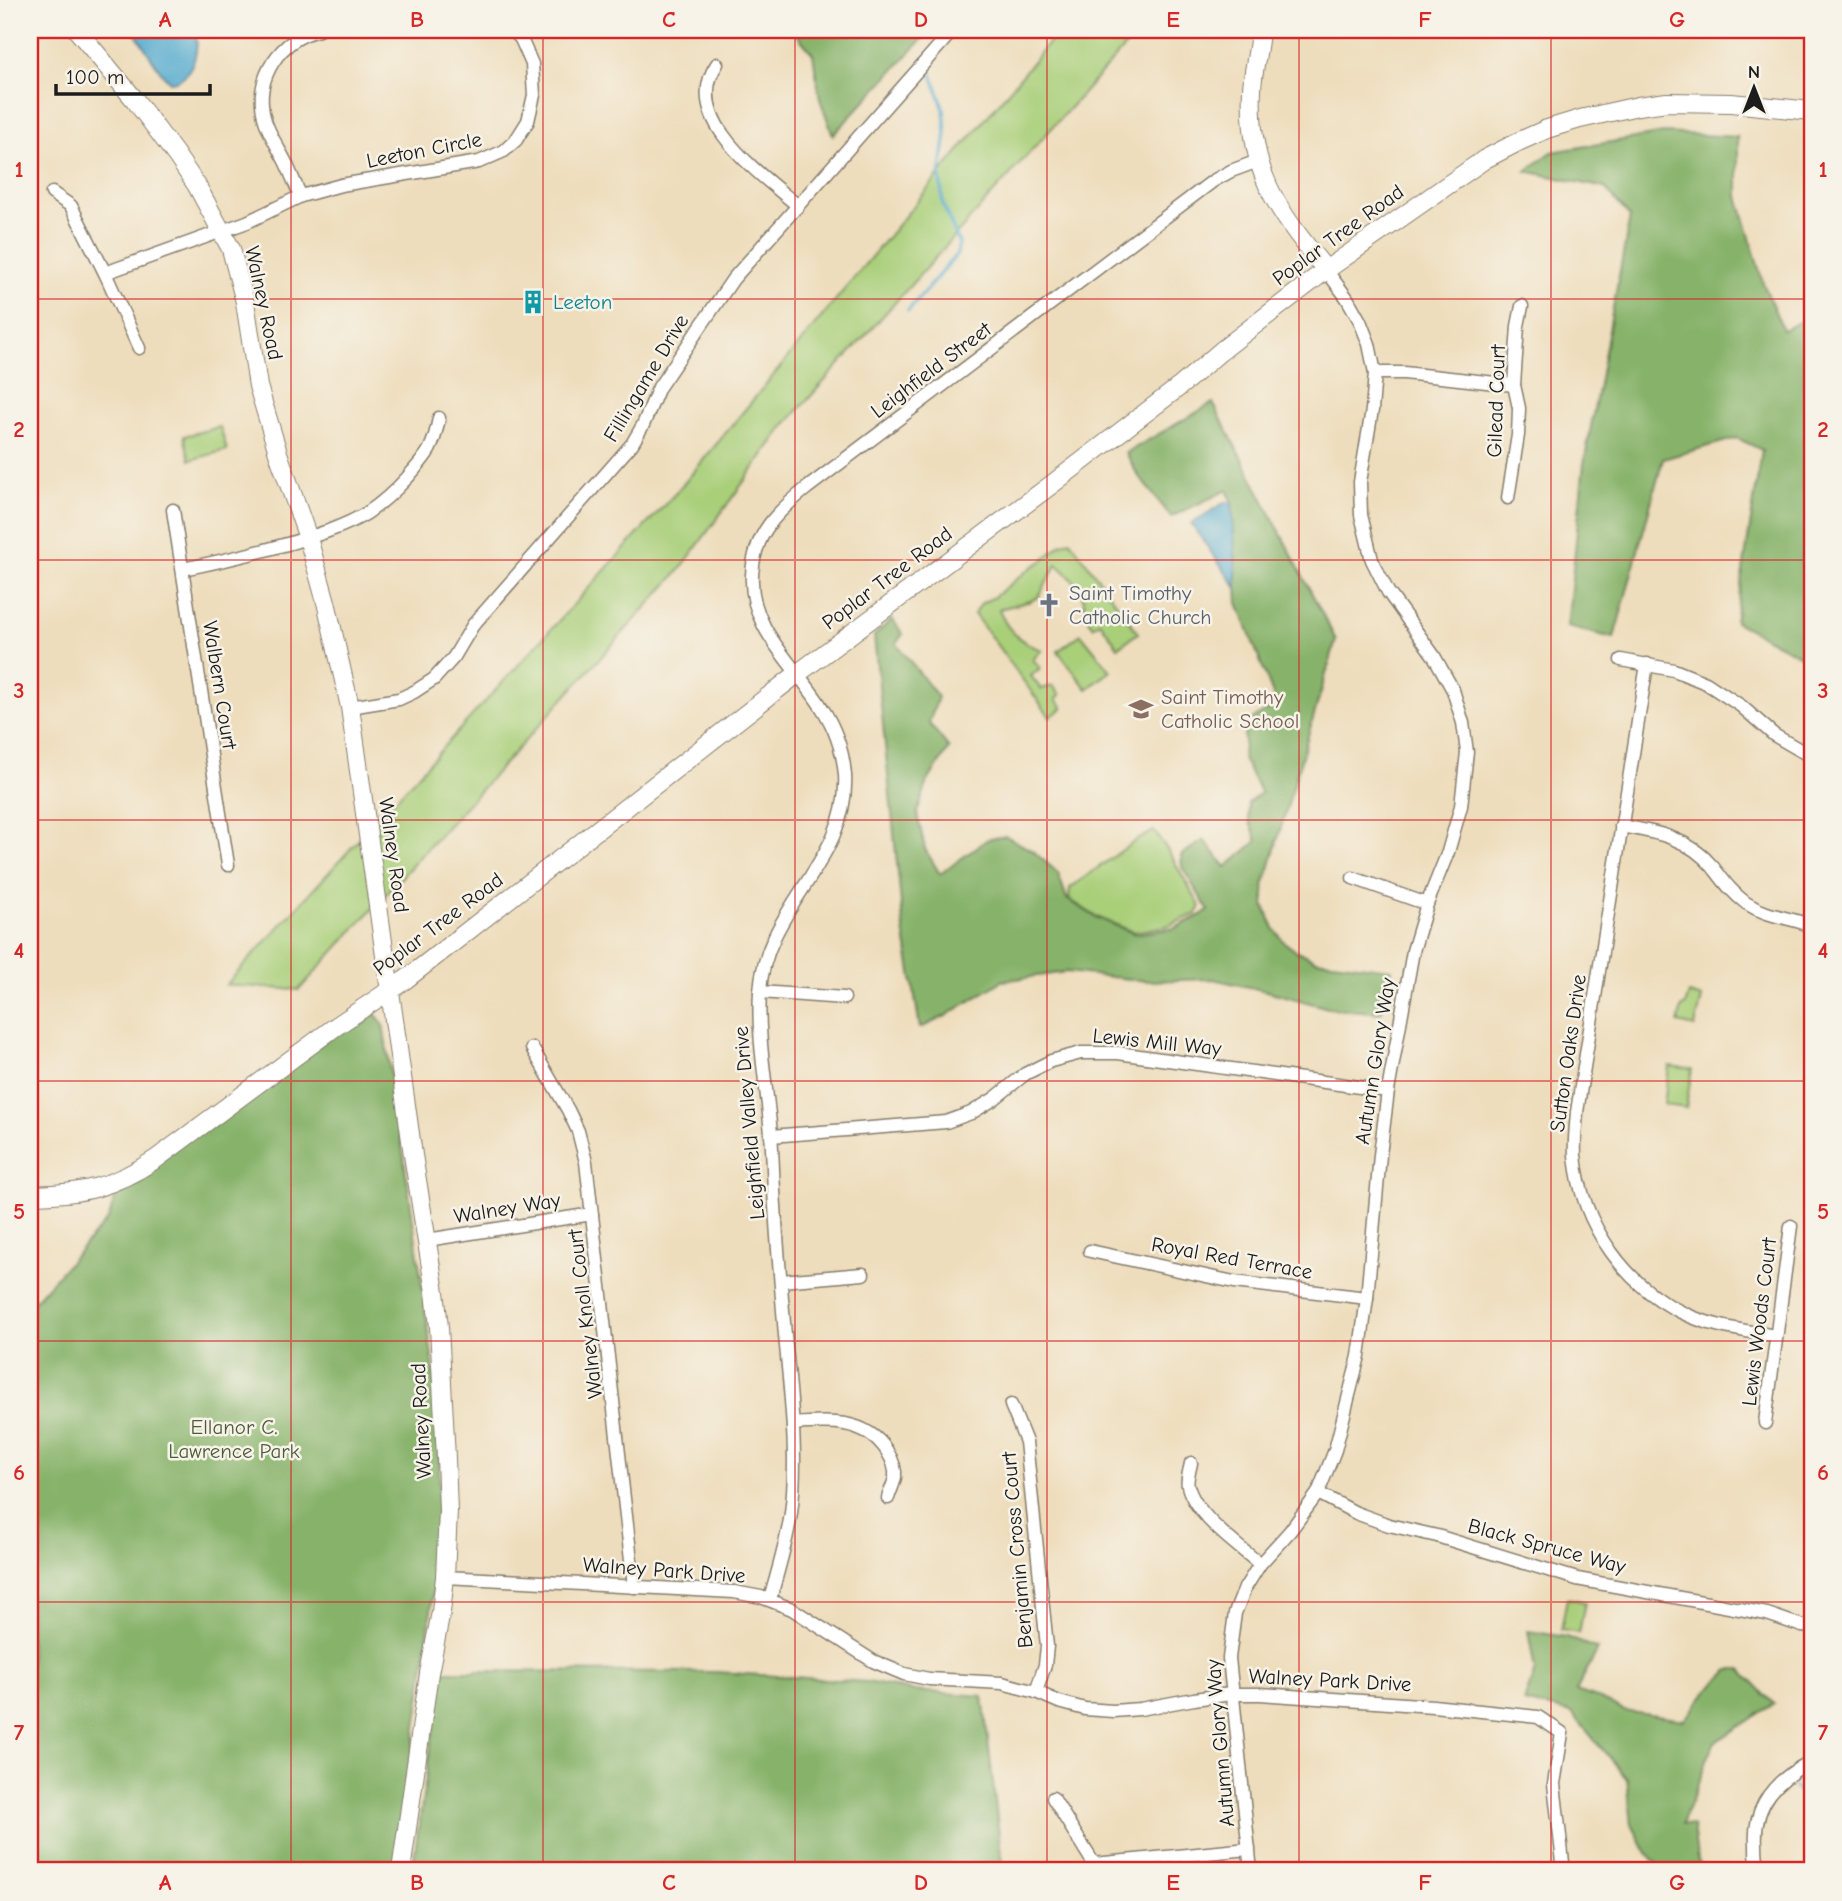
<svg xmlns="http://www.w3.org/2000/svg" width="1842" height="1901" font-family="'Comic Neue',sans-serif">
  <rect width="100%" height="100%" fill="#f7f3e8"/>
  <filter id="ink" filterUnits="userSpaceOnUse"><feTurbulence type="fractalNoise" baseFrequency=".0143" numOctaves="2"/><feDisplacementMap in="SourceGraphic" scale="14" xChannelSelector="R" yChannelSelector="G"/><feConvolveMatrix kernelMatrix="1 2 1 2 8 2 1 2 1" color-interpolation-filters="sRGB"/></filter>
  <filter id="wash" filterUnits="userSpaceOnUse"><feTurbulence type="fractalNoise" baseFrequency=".00686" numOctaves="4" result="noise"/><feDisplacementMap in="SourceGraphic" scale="28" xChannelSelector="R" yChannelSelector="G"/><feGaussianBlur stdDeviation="1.57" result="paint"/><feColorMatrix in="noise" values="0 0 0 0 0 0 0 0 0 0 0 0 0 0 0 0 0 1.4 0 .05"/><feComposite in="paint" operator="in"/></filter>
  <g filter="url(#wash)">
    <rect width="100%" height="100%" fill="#eeddbc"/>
    <g fill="#a9cf79" stroke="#62764a" stroke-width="2">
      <path d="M1059 30H1140L785 425 679 571 299 990 226 985 681 487Z"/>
      <path d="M220 427 227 450 190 460 184 436Z"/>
      <path d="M1070 540 1138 633 1118 647 1100 622 1093 627C1081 612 1088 610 1082 595 1077 583 1066 572 1057 564L1039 596 1031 601 999 609C1006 630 1021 643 1042 650L1033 659 1040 668 1031 676 1041 689 1053 686 1060 695 1056 699 1063 708 1050 717 974 614 982 603 994 597 1032 567 1042 561 1060 545Z"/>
      <path d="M1081 634 1111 671 1087 689 1058 651Z"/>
      <path d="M1154 831 1167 849 1200 906 1196 914 1167 926 1134 932 1097 917 1069 899 1070 888 1135 841Z"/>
      <path d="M1689 994 1702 998 1695 1027 1678 1023 1682 1007 1685 1006Z"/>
      <path d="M1669 1066 1692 1069 1686 1108 1664 1105Z"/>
      <path d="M1567 1598 1585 1602 1579 1633 1561 1630Z"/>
    </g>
    <g fill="#86b269" stroke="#516742" stroke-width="2">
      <path d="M793 30H931L833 135 820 99 813 54Z"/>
      <path d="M1664 133 1738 137V196L1763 283 1783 330 1809 317 1812 330V605L1805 658 1735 622 1762 450 1737 438 1663 459 1614 638 1567 627 1584 464 1630 217 1605 188 1526 171 1552 152Z"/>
      <path d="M1213 403 1336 640 1264 886V906L1274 928 1284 942 1296 951 1316 960 1392 969 1381 1013 1328 1008 1271 992 1213 979 1147 981 1066 972 1002 981 944 1017 920 1028 903 923 874 636 892 619 903 634 896 643 938 697 929 723 949 748 928 781 917 813 925 849 940 874 988 839 1006 836 1033 851 1058 873 1067 899 1096 917 1135 934 1175 928 1209 911 1182 867 1181 855 1204 840 1226 867 1257 841 1249 819 1248 803 1261 793 1243 759 1245 723 1277 705 1238 603 1232 502 1227 490 1171 517 1137 474 1126 453Z"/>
      <path d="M372 1013 377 1016 383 1024C398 1119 413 1213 425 1308 429 1337 434 1367 437 1397 448 1556 417 1715 395 1871H30V1306L109 1218 116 1194 122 1183 360 1016Z"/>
      <path d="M1528 1631 1566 1637 1598 1649 1576 1691 1600 1699 1624 1711 1684 1720 1708 1690 1729 1670H1742L1774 1704 1714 1743 1682 1824 1693 1826 1697 1858 1703 1871H1668L1658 1866 1647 1853 1632 1825 1627 1779 1572 1713 1524 1702 1535 1670Z"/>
      <path d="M442 1671 716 1672 867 1682 915 1691 983 1696 1003 1871H412Z"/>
    </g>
    <g fill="#51a9ce" stroke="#366275" stroke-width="2">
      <path d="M137 30H194C202 47 192 81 170 82 155 68 147 49 135 33Z"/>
      <path d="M1225 502H1232L1237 588 1191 524Z"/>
    </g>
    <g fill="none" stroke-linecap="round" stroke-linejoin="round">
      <g stroke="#51a9ce" stroke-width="3.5">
        <path d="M908 311 957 254 959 243 943 205 940 176 946 133 944 110 932 74"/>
        <path d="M1795 1788 1812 1811"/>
      </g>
    </g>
  </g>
  <g filter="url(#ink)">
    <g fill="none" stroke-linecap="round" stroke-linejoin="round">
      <g stroke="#857c6c" stroke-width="15">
        <g id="street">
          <path d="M717 64C680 119 762 175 798 206"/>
          <path d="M52 193 71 206 105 273 139 348"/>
          <path d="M301 196C295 185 291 173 285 161 278 147 268 133 264 117 254 77 280 39 319 30"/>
          <path d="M105 273 247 222 301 196 341 185 479 162 504 151 516 140 528 121 534 95 532 64 521 39 513 30"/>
          <path d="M1375 373H1404L1514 385"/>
          <path d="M1508 498 1518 435 1519 408 1514 385 1518 326 1522 306"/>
          <path d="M173 510 228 865"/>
          <path d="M183 569C218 562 252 554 287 544 314 536 342 528 367 513 382 503 395 491 407 478 428 454 433 450 439 418"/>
          <path d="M1621 660 1674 670 1706 683 1741 706 1774 735 1812 757"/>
          <path d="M1647 664 1577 1112C1576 1127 1574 1141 1575 1155 1581 1225 1627 1290 1692 1317 1719 1328 1747 1331 1776 1336"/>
          <path d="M350 707 399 699 414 692 434 679 454 657 473 625 632 444 643 425 659 387 733 279 953 30"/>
          <path d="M1621 826C1657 832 1689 838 1713 867 1723 880 1732 893 1746 903 1767 917 1790 917 1812 926"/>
          <path d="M1353 878 1427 904"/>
          <path d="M760 992 844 998"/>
          <path d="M532 1048 568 1110 578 1131 586 1162 634 1587"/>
          <path d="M771 1136 946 1122 971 1113 994 1099 1025 1074 1051 1061 1081 1053H1118L1388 1091"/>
          <path d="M427 1240 592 1214"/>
          <path d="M1090 1251 1234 1282 1367 1298"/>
          <path d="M781 1281 863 1274"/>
          <path d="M1011 1405 1026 1442 1047 1646 1045 1665 1036 1692"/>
          <path d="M1765 1423 1791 1226"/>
          <path d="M793 1424C827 1421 866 1418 887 1451 892 1459 896 1468 895 1477 894 1484 890 1491 888 1498"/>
          <path d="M1191 1463C1190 1470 1186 1479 1188 1486 1195 1515 1238 1546 1260 1564"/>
          <path d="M1318 1493 1356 1513 1389 1525 1437 1536 1577 1579 1767 1614 1802 1626 1812 1627"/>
          <path d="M445 1577 734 1592 761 1597 792 1609 873 1661 904 1674 929 1679 1002 1683 1036 1692 1059 1702 1085 1709 1113 1711 1140 1709 1194 1699 1231 1694H1260L1433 1706 1538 1717 1562 1733 1554 1784 1564 1871"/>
          <path d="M770 1599C778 1571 787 1542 791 1513 799 1450 789 1386 784 1323 781 1284 777 1244 775 1205 773 1181 773 1157 771 1134 767 1087 757 1039 760 992 764 907 850 861 845 775 843 751 835 728 822 708 796 665 749 630 752 575 754 533 777 512 807 488L1213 181 1231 171 1258 161"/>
          <path d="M1053 1798 1094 1864 1249 1849"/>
          <path d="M1251 1871 1229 1658 1235 1613 1245 1588 1260 1564 1290 1531 1318 1493 1335 1450 1359 1356 1367 1298 1380 1155 1388 1091 1413 951 1427 904 1448 852 1461 806 1467 752 1463 723 1453 690 1434 656 1388 592 1372 560 1361 515 1360 482 1372 410 1375 373 1369 344 1360 321 1347 298 1326 270"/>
          <path d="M1760 1871C1756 1863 1756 1853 1756 1844 1753 1803 1778 1778 1812 1761"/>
        </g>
      </g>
      <g stroke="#857c6c" stroke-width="20">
        <g id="secondary">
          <path d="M77 30 135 100 176 155 197 186 231 249 245 302 258 386 279 456 308 538 326 602 350 707 413 1155 435 1292 439 1327 446 1458 448 1511 445 1577 441 1612 429 1673 401 1871"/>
          <path d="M1260 30C1259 50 1253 69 1252 89 1248 171 1276 209 1326 270"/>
          <path d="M30 1195C83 1194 112 1188 156 1159L335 1027 405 980 797 674 1051 485 1179 387 1221 351 1326 270 1485 159 1520 141 1547 129 1580 119 1638 106 1667 102 1731 103 1812 111"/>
        </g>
      </g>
      <use href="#street" stroke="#fff" stroke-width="12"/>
      <use href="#secondary" stroke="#fff" stroke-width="18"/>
    </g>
  </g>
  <path fill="none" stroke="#d62828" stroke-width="2" stroke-opacity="0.55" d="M291 30V1871M543 30V1871M795 30V1871M1047 30V1871M1299 30V1871M1551 30V1871M30 299H1812M30 560H1812M30 820H1812M30 1081H1812M30 1341H1812M30 1602H1812"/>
  <defs>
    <g id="building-bare" transform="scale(1.89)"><path d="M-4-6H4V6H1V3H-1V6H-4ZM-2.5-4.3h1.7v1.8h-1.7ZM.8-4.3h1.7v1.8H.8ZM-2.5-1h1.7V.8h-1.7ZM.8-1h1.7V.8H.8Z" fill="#0f9aa8" stroke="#f7f3e8" stroke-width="2.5" paint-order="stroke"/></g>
    <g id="church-bare" transform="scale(1.89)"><path d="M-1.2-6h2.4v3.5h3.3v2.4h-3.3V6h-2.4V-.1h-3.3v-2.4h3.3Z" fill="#6b7280" stroke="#f7f3e8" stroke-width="2.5" paint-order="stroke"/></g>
    <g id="school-bare" transform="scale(1.89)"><path d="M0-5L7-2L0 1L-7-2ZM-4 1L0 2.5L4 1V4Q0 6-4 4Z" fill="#8d6e63" stroke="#f7f3e8" stroke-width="2.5" paint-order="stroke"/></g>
  </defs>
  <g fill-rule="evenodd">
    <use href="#building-bare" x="533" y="302"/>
    <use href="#church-bare" x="1049" y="605"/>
    <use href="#school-bare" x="1141" y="709"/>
  </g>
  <g text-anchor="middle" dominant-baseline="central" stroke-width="5" stroke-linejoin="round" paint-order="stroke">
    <g font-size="21" fill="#1c1c1c" stroke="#f7f3e8">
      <text transform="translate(424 150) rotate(-11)">Leeton Circle</text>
      <text transform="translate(1338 235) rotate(-36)">Poplar Tree Road</text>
      <text transform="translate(264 303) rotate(78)">Walney Road</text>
      <text transform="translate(931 370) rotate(-37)">Leighfield Street</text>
      <text transform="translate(646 378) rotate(-59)">Fillingame Drive</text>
      <text transform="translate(1496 401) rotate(-88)">Gilead Court</text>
      <text transform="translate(887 578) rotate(-37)">Poplar Tree Road</text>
      <text transform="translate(220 685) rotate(81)">Walbern Court</text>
      <text transform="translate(394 855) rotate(82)">Walney Road</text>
      <text transform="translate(438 924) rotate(-37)">Poplar Tree Road</text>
      <text transform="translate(1157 1042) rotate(6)">Lewis Mill Way</text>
      <text transform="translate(1568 1053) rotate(-82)">Sutton Oaks Drive</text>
      <text transform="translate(1375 1061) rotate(-81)">Autumn Glory Way</text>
      <text transform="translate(749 1123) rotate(-95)">Leighfield Valley Drive</text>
      <text transform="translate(507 1208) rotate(-9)">Walney Way</text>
      <text transform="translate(1232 1258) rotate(10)">Royal Red Terrace</text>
      <text transform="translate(585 1314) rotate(-97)">Walney Knoll Court</text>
      <text transform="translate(1759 1322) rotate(-83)">Lewis Woods Court</text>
      <text transform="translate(421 1421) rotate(-93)">Walney Road</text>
      <text transform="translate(1547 1546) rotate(15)">Black Spruce Way</text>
      <text transform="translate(1017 1550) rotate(-95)">Benjamin Cross Court</text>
      <text transform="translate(664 1570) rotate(4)">Walney Park Drive</text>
      <text transform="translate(1330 1680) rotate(3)">Walney Park Drive</text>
      <text transform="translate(1220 1743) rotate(-95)">Autumn Glory Way</text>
    </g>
    <g font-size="21" fill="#0d838f" stroke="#f7f3e8" text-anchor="start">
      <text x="553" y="302">Leeton</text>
    </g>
    <g font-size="21" fill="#5b616d" stroke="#f7f3e8" text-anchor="start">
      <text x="1069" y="593">Saint Timothy<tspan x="1069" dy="24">Catholic Church</tspan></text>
    </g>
    <g font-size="21" fill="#785e54" stroke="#f7f3e8" text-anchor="start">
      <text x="1161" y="697">Saint Timothy<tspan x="1161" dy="24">Catholic School</tspan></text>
    </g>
    <g font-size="21" fill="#4d5b3d" stroke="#f7f3e8">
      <text x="234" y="1427">Ellanor C.<tspan x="234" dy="24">Lawrence Park</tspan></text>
    </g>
  </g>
  <rect width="1842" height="1901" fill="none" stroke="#f7f3e8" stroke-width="77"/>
  <g transform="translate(1754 88)" stroke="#f7f3e8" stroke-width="5" paint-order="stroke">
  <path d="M0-5L12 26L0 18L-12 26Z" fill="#1c1c1c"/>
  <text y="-10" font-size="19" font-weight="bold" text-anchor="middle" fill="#1c1c1c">N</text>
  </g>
  <path d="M56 84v10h154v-10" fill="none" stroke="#1c1c1c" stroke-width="3.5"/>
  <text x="66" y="84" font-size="21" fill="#1c1c1c" stroke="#f7f3e8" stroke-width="5" paint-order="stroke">100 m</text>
  <rect x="38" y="38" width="1766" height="1824" fill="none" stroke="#d62828" stroke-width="2.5"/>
  <g font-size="23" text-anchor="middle" font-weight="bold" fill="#d62828">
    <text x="165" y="27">A</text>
    <text x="417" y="27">B</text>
    <text x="669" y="27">C</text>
    <text x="921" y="27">D</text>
    <text x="1173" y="27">E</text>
    <text x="1425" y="27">F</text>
    <text x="1677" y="27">G</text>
    <text x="19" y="177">1</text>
    <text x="1823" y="177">1</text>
    <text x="19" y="437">2</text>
    <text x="1823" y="437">2</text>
    <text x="19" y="698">3</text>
    <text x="1823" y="698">3</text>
    <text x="19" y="958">4</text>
    <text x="1823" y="958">4</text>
    <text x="19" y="1219">5</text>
    <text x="1823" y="1219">5</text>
    <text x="19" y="1480">6</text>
    <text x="1823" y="1480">6</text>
    <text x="19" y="1740">7</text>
    <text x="1823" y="1740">7</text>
    <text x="165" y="1890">A</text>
    <text x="417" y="1890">B</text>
    <text x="669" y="1890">C</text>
    <text x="921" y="1890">D</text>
    <text x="1173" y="1890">E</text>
    <text x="1425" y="1890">F</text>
    <text x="1677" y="1890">G</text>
  </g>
</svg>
